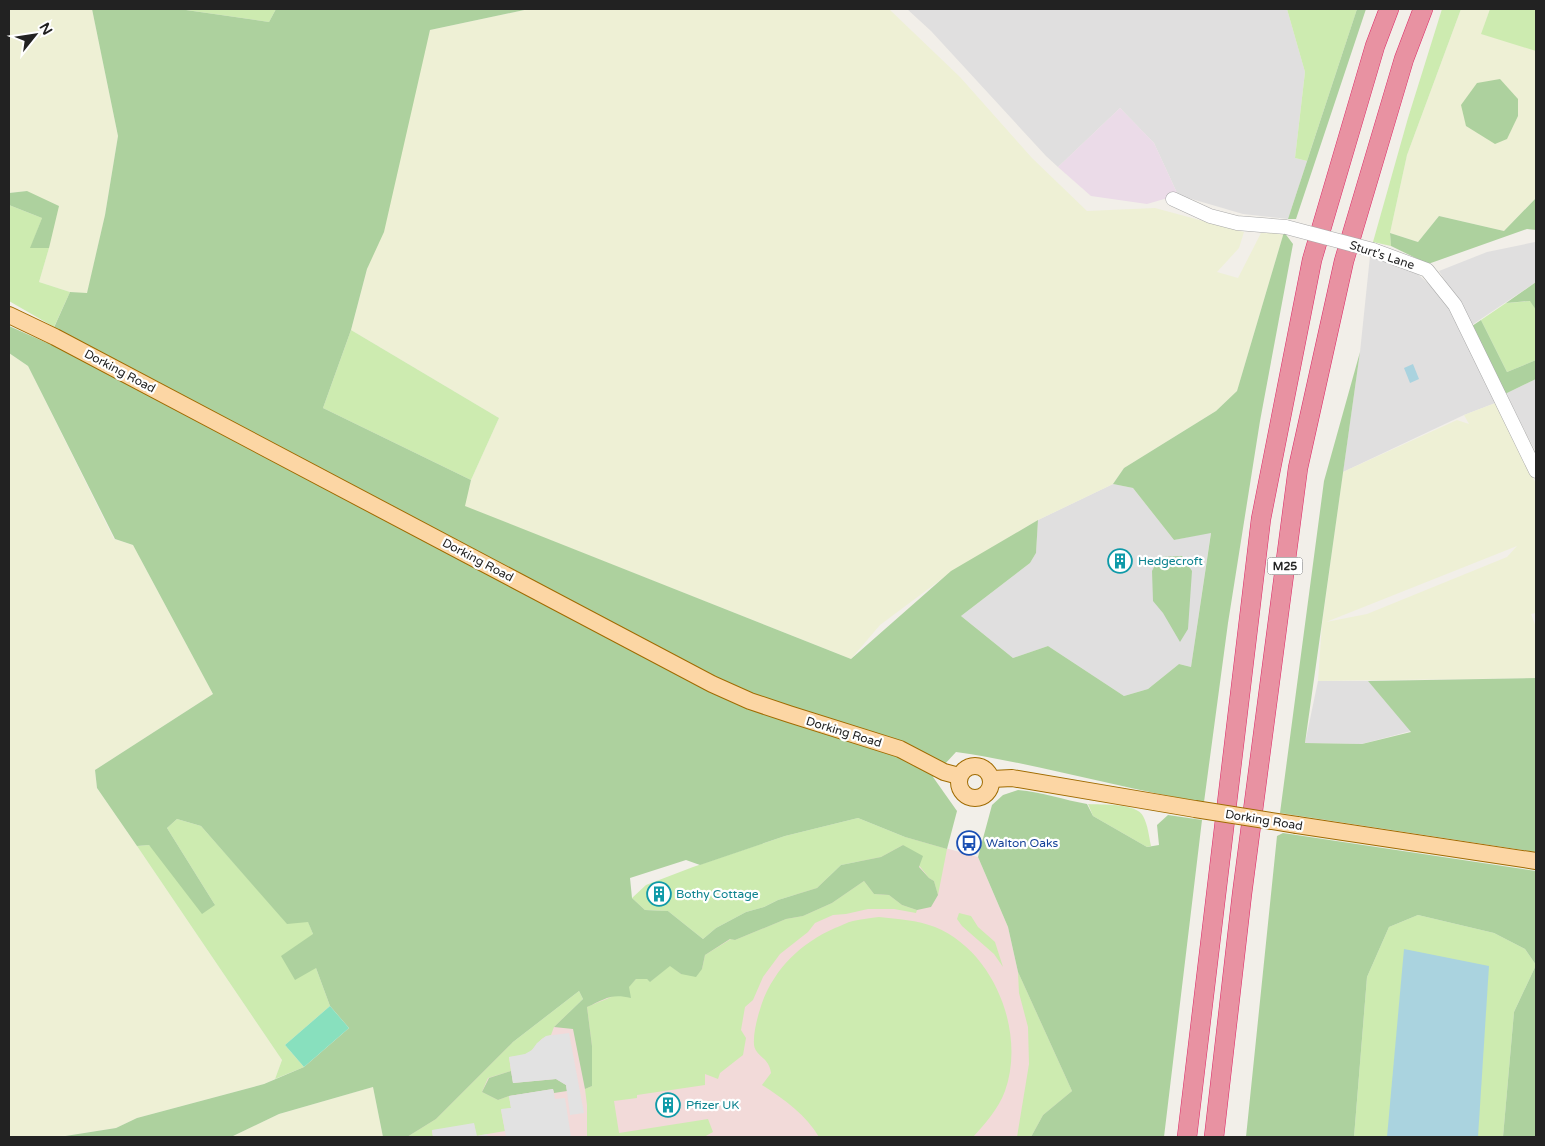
<svg xmlns="http://www.w3.org/2000/svg" width="1545" height="1146" font-family="'Varela Round',sans-serif">
  <rect width="100%" height="100%" fill="#f2efe9"/>
  <g fill="#e0dfdf">
    <path d="M907 9H1287L1305 72 1295 158 1307 161 1288 219 1243 214 1178 195 1154 143 1120 108 1058 167 1046 156 931 31Z"/>
    <path d="M1535 242 1536 244V282L1472 325 1439 271 1487 252Z"/>
    <path d="M1370 256 1411 268 1434 289 1454 315 1498 402 1464 415 1343 472 1360 352Z"/>
    <path d="M1536 379V452L1505 394Z"/>
    <path d="M1113 484 1133 488 1174 540 1211 532 1191 667 1179 664 1148 689 1124 696 1048 646 1013 658 961 616 1030 563 1036 553 1038 520Z"/>
    <path d="M1318 681H1368L1411 731 1362 744 1305 743Z"/>
  </g>
  <path fill="#f2dad9" d="M905 837 978 857 1008 927 1018 972 1072 1091 1043 1115 1031 1137H407L513 1042Z"/>
  <path fill="#ebdbe8" d="M1120 108 1154 143 1178 195 1147 204 1091 196 1058 167Z"/>
  <g fill="#eef0d5" fill-rule="evenodd">
    <path d="M9 9H92L118 136 105 215 87 294 70 292 39 282 49 248 27 191 9 193Z"/>
    <path d="M529 9H889L960 77 1032 158 1087 211 1155 208 1244 232 1239 248 1217 272 1238 278 1261 233 1284 232 1237 391 1216 411 1124 468 1113 484 1038 520 951 572 880 625 851 659 464 506 471 480 499 418 351 330 430 30Z"/>
    <path d="M1461 9H1490L1482 34 1536 50V198L1504 231 1439 216 1418 242 1390 233 1407 155Z"/>
    <path d="M9 353 28 366 114 539 133 545 213 694 95 770 97 788 137 846 282 1060 275 1079 264 1084 137 1118 116 1128 59 1137H9Z"/>
    <path d="M1498 402 1536 484V613L1531 614 1536 627V678L1318 681 1322 624 1343 472 1457 420 1469 424 1464 415ZM1517 546 1507 557 1367 614 1326 622Z"/>
    <path d="M373 1087 383 1137H231L279 1114Z"/>
  </g>
  <g fill="#cdebb0">
    <path d="M179 9H276L269 22Z"/>
    <path d="M1287 9H1357L1307 161 1295 158 1305 72Z"/>
    <path d="M1442 9H1461L1407 155 1390 233 1391 246 1373 242 1408 118Z"/>
    <path d="M1490 9H1536V51L1481 34Z"/>
    <path d="M9 205 42 218 31 247 49 248 39 282 70 292 54 327 9 301Z"/>
    <path d="M1531 301 1536 310V360L1507 372 1481 320 1506 303Z"/>
    <path d="M351 330 499 418 471 480 323 408Z"/>
    <path d="M1088 804C1101 805 1137 803 1143 816 1148 825 1149 837 1151 846L1147 847 1093 816Z"/>
    <path d="M858 818 905 837 947 849 938 895 934 881 929 878 903 845 881 857 841 865 817 888 778 900 764 907 746 912 716 928 703 939 668 911 645 910 632 898 646 885 693 867 785 836Z"/>
    <path d="M177 819 201 826 287 923 308 921 313 934 316 968 330 1006 285 1045 304 1067 275 1079 282 1060 137 846 149 845 215 905 167 828Z"/>
    <path d="M864 881 874 894 889 895 902 905 917 910 916 913 894 909H868L846 914 833 915 815 923 808 932 780 954 763 977 753 1000 745 1007 741 1030 746 1038 743 1055 720 1073 718 1079 705 1074V1085L637 1095V1098L614 1101 619 1133 708 1119 713 1132 704 1137H587V1105L585 1089 592 1086V1046L587 1007C607 998 621 996 636 979H647L651 981 670 965 681 974 702 969 705 955 731 939 735 940 786 919 803 916 832 903Z"/>
    <path d="M959 913 971 916 978 927 995 942 1003 967 994 954 962 926 957 919Z"/>
    <path d="M1418 915 1494 933 1525 949 1536 965 1514 1012 1503 1137H1354L1367 977 1389 927Z"/>
    <path d="M879 917C898 919 917 920 935 927 994 951 1026 1032 1005 1091 999 1108 985 1124 973 1137H819C806 1115 784 1099 762 1085L771 1073C769 1057 756 1057 754 1045 753 1032 758 1015 762 1003 775 968 801 943 835 928 841 926 847 922 853 921 861 919 871 918 879 917Z"/>
    <path d="M1018 972 1072 1091 1043 1115 1031 1137H1017L1029 1064 1028 1027 1019 993Z"/>
    <path d="M579 991 583 999 554 1027 551 1035C540 1037 539 1043 532 1050 526 1056 517 1056 509 1057L511 1071 488 1078 482 1092 498 1100 509 1096 511 1108 501 1110 505 1131 476 1136 474 1124 432 1131 433 1137H407L436 1119 513 1042Z"/>
  </g>
  <g fill="#add19e">
    <path d="M92 9H179L269 22 276 9H529L430 30 384 232 367 269 351 330 323 408 471 480 465 506 851 659 951 571 1038 520 1036 553 1030 563 961 616 1013 658 1048 646 1124 696 1148 689 1179 664 1191 667 1211 533 1174 540 1133 488 1113 484 1124 468 1216 411 1237 391 1284 232 1293 244 1260 421 1228 623 1204 802C1121 789 1040 764 956 752L933 777 957 811 947 849 905 837 858 818 785 836 700 865 686 860 630 878 632 898 645 910 668 911 703 939 716 928 746 912 764 907 778 900 817 888 841 865 881 857 903 845 923 856 919 867 929 878 934 881 938 895 931 907 917 910 902 905 889 895 874 894 864 881 832 903 803 916 786 919 735 940 730 939 705 955 702 969 696 977 681 974 670 966 650 982 647 979H636L629 987 631 998C611 993 605 999 587 1007L592 1046V1086L585 1089 573 1029 554 1027 583 999 579 991 513 1042 436 1119 407 1137H383L373 1087 279 1114 231 1137H59L116 1128 137 1118 264 1084 304 1067 349 1028 330 1006 316 968 295 980 281 956 313 934 308 922 287 924 201 826 177 819 167 828 215 905 202 914 149 845 137 846 97 788 95 770 213 694 133 545 115 539 28 366 9 353V326L47 343 70 292 87 293 105 215 118 136Z"/>
    <path d="M1357 9H1366L1296 219H1288Z"/>
    <path d="M1500 79 1518 99V116L1507 139 1495 144 1466 126 1461 105 1477 83Z"/>
    <path d="M27 191 59 206 49 248H30L42 218 9 205V193Z"/>
    <path d="M1536 198V230L1527 229 1428 264 1391 246 1390 233 1418 242 1439 216 1504 231Z"/>
    <path d="M1536 282V310L1530 301 1506 303Z"/>
    <path d="M1481 320 1507 372 1536 360V379L1505 394 1472 326Z"/>
    <path d="M1360 352 1305 743 1362 744 1411 732 1368 681 1536 678V852L1280 813 1324 481Z"/>
    <path d="M1182 556 1192 571 1188 629 1180 642 1163 613 1153 601 1152 571 1159 557Z"/>
    <path d="M1018 790C1042 792 1064 800 1087 804L1093 816 1147 847 1159 845 1157 825 1168 815 1202 820 1164 1137H1031L1043 1115 1072 1091 1018 972 1008 927 978 857 992 805 1003 795Z"/>
    <path d="M1283 833 1536 871V1137H1503L1514 1012 1536 965 1525 949 1494 933 1418 915 1389 927 1367 977 1354 1137H1246L1277 836Z"/>
    <path d="M511 1071 513 1083 556 1079 566 1085 567 1091 554 1093 553 1089 509 1096 498 1100 482 1092 489 1078Z"/>
  </g>
  <path fill="#88e0be" d="M330 1006 349 1028 304 1067 285 1045Z"/>
  <g fill="#e2e2e2">
    <path d="M569 1033 584 1113 570 1115 566 1085 556 1079 513 1083 509 1057 525 1054 532 1050 537 1043 546 1036Z"/>
    <path d="M553 1089 555 1099 565 1098 571 1137H506L501 1109 511 1108 509 1096Z"/>
    <path d="M474 1123 477 1136 487 1134 488 1137H433L432 1130Z"/>
  </g>
  <g fill="#aad3df">
    <path d="M1413 364 1419 379 1410 383 1404 368Z"/>
    <path d="M1404 949 1489 966 1478 1137H1387Z"/>
  </g>
  <g fill="none" stroke-linecap="round" stroke-linejoin="round">
    <g stroke="#a9a9a9" stroke-width="15">
      <g id="minor">
        <path d="M1173 199 1210 216 1237 223 1286 227"/>
        <path d="M1373 250 1427 270 1455 305 1536 471"/>
      </g>
    </g>
    <g stroke="#a06b00" stroke-width="18">
      <g id="major">
        <path d="M9 315 55 337 712 684 750 701 789 714 900 749 944 772 959 776"/>
        <circle cx="975" cy="782" r="16"/>
        <path d="M992 779 1012 778 1195 809"/>
        <path d="M1297 825 1536 861"/>
      </g>
    </g>
    <g stroke="#dc2a67" stroke-width="20">
      <g id="highway">
        <path d="M1187 1137 1261 519 1312 260 1375 46 1389 9"/>
        <path d="M1214 1137 1242 894 1298 468 1344 261 1404 59 1423 9"/>
      </g>
    </g>
    <use href="#minor" stroke="#fff" stroke-width="14"/>
    <use href="#major" stroke="#fcd6a4" stroke-width="16"/>
    <use href="#highway" stroke="#e892a2" stroke-width="19"/>
    <g stroke="#a9a9a9" stroke-width="15" stroke-linecap="butt">
      <path id="minor-bridge" d="M1286 227 1373 250"/>
    </g>
    <g stroke="#a06b00" stroke-width="18" stroke-linecap="butt">
      <path id="major-bridge" d="M1195 809 1297 825"/>
    </g>
    <use href="#minor-bridge" stroke="#fff" stroke-width="14"/>
    <use href="#major-bridge" stroke="#fcd6a4" stroke-width="16"/>
  </g>
  <defs>
    <g id="building-ring" transform="scale(1.25)"><circle r="9.5" fill="#fff" stroke="#0f9aa8" stroke-width="1.5"/><path d="M-4-6H4V6H1V3H-1V6H-4ZM-2.5-4.3h1.7v1.8h-1.7ZM.8-4.3h1.7v1.8H.8ZM-2.5-1h1.7V.8h-1.7ZM.8-1h1.7V.8H.8Z" fill="#0f9aa8"/></g>
    <g id="bus-ring" transform="scale(1.25)"><circle r="9.5" fill="#fff" stroke="#1a4fb4" stroke-width="1.5"/><path d="M-5-6H5V4H4V6H2V4H-2V6H-4V4H-5ZM-3.5-4V0h7V-4ZM-3.5 1.2v1.5H-2V1.2ZM2 1.2v1.5H3.5V1.2Z" fill="#1a4fb4"/></g>
  </defs>
  <g fill-rule="evenodd">
    <use href="#building-ring" x="1120" y="561"/>
    <use href="#bus-ring" x="969" y="843"/>
    <use href="#building-ring" x="659" y="894"/>
    <use href="#building-ring" x="668" y="1105"/>
  </g>
  <g text-anchor="middle" dominant-baseline="central" stroke-width="4.5" stroke-linejoin="round" paint-order="stroke">
    <rect fill="#fff" stroke="#646464" stroke-width="1" x="1267.5" y="557.5" width="35" height="17" rx="4"/>
    <g font-size="11" font-weight="bold" fill="#222">
      <text x="1285" y="566">M25</text>
    </g>
    <g font-size="12" fill="#222" stroke="#fff">
      <text transform="translate(1382 255) rotate(18)">Sturt's Lane</text>
      <text transform="translate(120 371) rotate(28)">Dorking Road</text>
      <text transform="translate(478 560) rotate(28)">Dorking Road</text>
      <text transform="translate(844 732) rotate(17)">Dorking Road</text>
      <text transform="translate(1264 820) rotate(9)">Dorking Road</text>
    </g>
    <g font-size="12" fill="#0d838f" stroke="#fff" text-anchor="start">
      <text x="1138" y="561">Hedgecroft</text>
      <text x="676" y="894">Bothy Cottage</text>
      <text x="686" y="1105">Pfizer UK</text>
    </g>
    <g font-size="12" fill="#164399" stroke="#fff" text-anchor="start">
      <text x="986" y="843">Walton Oaks</text>
    </g>
  </g>
  <rect width="1545" height="1146" fill="none" stroke="#222222" stroke-width="20"/>
  <g transform="translate(35 35) rotate(60)" stroke="#ffffff" stroke-width="4" paint-order="stroke">
  <path d="M0-4L9 19L0 12L-9 19Z" fill="#222222"/>
  <text y="-8" font-size="14" font-weight="bold" text-anchor="middle" fill="#222222">N</text>
  </g>
</svg>
